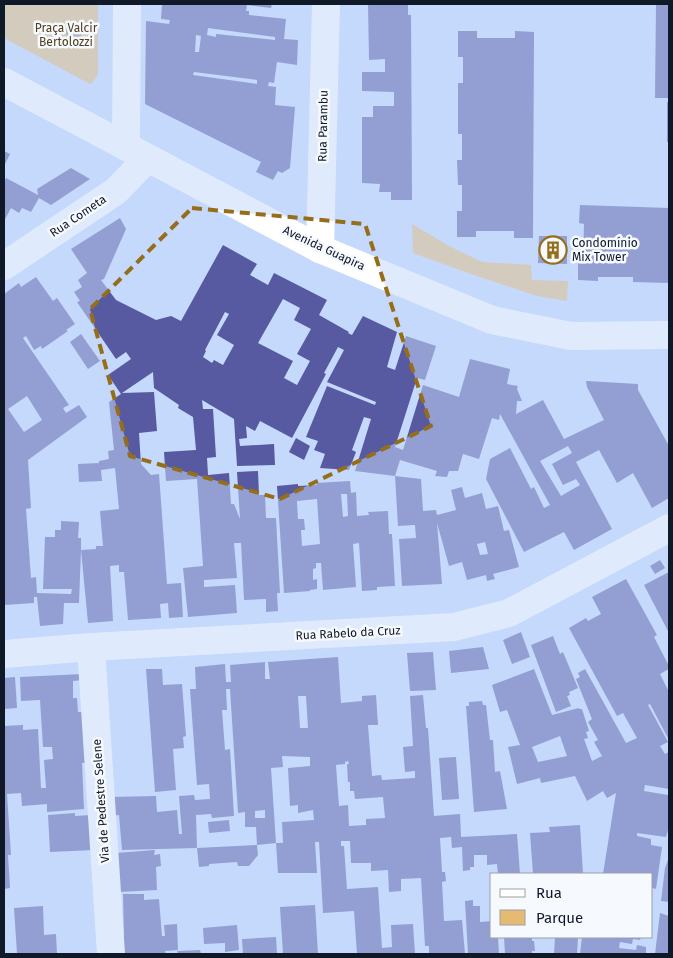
<svg xmlns="http://www.w3.org/2000/svg" width="673" height="958" font-family="'Fira Sans',sans-serif">
  <rect width="100%" height="100%" fill="#c4d9fc"/>
  <g fill="#e5bb72">
    <path d="M4 4H98V74L92 83 90 84 4 38Z"/>
    <path d="M412 224 449 246 482 262 531 265 532 280 568 281 567 301 537 296 471 274 413 253Z"/>
  </g>
  <g fill="#5759a1" fill-rule="evenodd">
    <path d="M162 4H272L271 8 247 5 246 11H249V15L286 19 284 39 298 40 297 65 277 62 274 83 269 82 268 86 276 87 275 105 295 107 290 168 282 173 278 171 273 180 256 172 261 162 145 104 146 21 169 24 170 20 161 19ZM208 28 275 37V40L216 34V37L207 35ZM196 35 201 36 199 52H195ZM194 72 257 80V84L193 75Z"/>
    <path d="M368 4H408V15H411L412 200H391V192H379L380 184 362 183V117H373V106H394V92L362 91V72H385V59L369 60Z"/>
    <path d="M656 4H669V98H655Z"/>
    <path d="M458 31H477V38H515V31L534 32 533 238H514V231H476V237H457V211H462V185H458L457 160H462V134H458V83H463V57H458Z"/>
    <rect x="667" y="102" width="2" height="40"/>
    <path d="M4 151 10 154 4 166Z"/>
    <path d="M71 168 90 179 51 205 39 198 31 212 22 208 19 213 11 208 4 221V182L6 178 38 195 37 189Z"/>
    <path d="M580 205 669 208V283L633 282V277H598V281L578 280V262H583L584 224 579 223Z"/>
    <path d="M120 218 126 229 104 279 101 280 116 300 156 320 171 316 181 321 223 245 257 264 250 275 268 285 274 273 327 300 319 315 349 332 348 333 352 335 363 316 397 332 387 367 395 370 406 336 436 346 425 380 417 378 395 447 403 450 423 385 459 397 470 359 510 369 507 384 518 386 517 389 522 401H517L516 414 543 400 564 439 604 420 587 387 586 381 638 384V390L669 446V498L652 508 633 473 617 483 599 450 576 462 612 529 574 550 564 532 524 552 486 479 490 459 510 448 531 489 534 487 544 508 550 505 500 414 499 420 492 418 479 459 463 454 458 471H449L447 477 435 476 437 471 400 460 395 476 355 471 371 419 364 417 352 450 356 452 349 470 320 468 325 454 314 450 318 441 306 437 327 386 375 405 376 402 327 382 344 350 338 347 324 373 326 374 292 438 260 421 255 431 246 426 247 438 239 439 240 446 274 444 275 465 237 466 234 419 202 400 203 409H213L216 457 207 458 208 475 229 473 231 504H234L240 519 237 472 258 471 259 495H265L266 518H276L280 593H277L278 611 266 612V599L244 600 241 543H234L237 578 204 580V587L235 585 237 613 188 617 183 568 203 566 197 479 166 481 164 452 196 450 193 417 178 408 179 405 154 388 153 372 122 393 154 392 157 431 139 433 141 464 151 475 159 474 167 584 181 583 183 617 169 618 168 603 160 604 161 618 128 620 124 572H119V565L110 566 113 621 88 623 81 550 79 603H64L63 624 40 626 37 597H34V603L4 605V294L19 283 21 287 36 277 53 301 57 298 75 324 66 330 68 331 42 349 41 346 34 350 26 336 23 338 69 405 63 408 66 413 79 405 87 417 28 460 31 508 26 509 31 578 36 577 37 593 71 594 72 589H43L45 537H55V530H61V521L79 522 78 538H81V550L96 549V546H103L100 511 119 509 115 468 101 470 102 481 79 482 78 464 99 463V461L109 459 108 451 114 450 109 402 121 394 108 375 131 359 126 352 116 359 77 302 80 301 74 292 82 287 78 280 87 273 71 249ZM283 299 300 308 294 320 311 329 297 354 310 361 297 385 284 378 293 361 258 343ZM225 312 229 314 217 335 234 345 223 365 214 360 212 363 203 357 206 351 205 350ZM27 396 42 420 24 432 8 409ZM568 446 572 453 552 464 563 485 576 479 580 485 561 496 540 461Z"/>
    <path d="M539 236H567V264L538 263Z"/>
    <path d="M81 334 100 361 88 369 70 342Z"/>
    <path d="M296 438 310 446 304 460 289 452Z"/>
    <path d="M395 476 421 479 423 511 436 510 437 515 456 510 451 490 462 487 465 498 482 493 486 509 498 506 504 531 509 530 519 567 493 574 495 579 487 581 486 575 467 580 462 562 449 566 437 523 442 584 402 586 399 539 416 538 415 525 398 526ZM485 542 488 554 480 555 477 544Z"/>
    <path d="M350 481 351 493 356 492 357 516 369 515 368 512 388 511 389 534H392L395 586 377 587V590L362 591 359 543 353 544 356 587 323 590 321 563H316V568L313 569V580L317 579V589L310 590V591L284 593 277 486 298 484V486L317 485 316 483ZM341 494H347L348 516 343 517ZM317 499 320 544 302 546 301 530H305L304 519H298L297 501Z"/>
    <path d="M660 560 665 568 655 574 650 566Z"/>
    <path d="M669 572V633L644 585Z"/>
    <path d="M626 579 657 635 654 637 669 666V669L660 674 669 692V740L650 704 648 705 668 742 660 746 665 754 669 752V789L645 785 644 791 668 795 669 791V827L666 837 637 833V836L651 839V845L662 847 656 889 652 888V874H603L616 793 607 798 603 791 587 801 575 776 541 783 540 778 517 784 508 747 520 745 507 710 500 712 492 685 534 669 552 715 579 708V709H582L589 731 586 732 588 738 584 739 592 761 602 756 594 742 598 740 588 722 592 719 576 679 580 677 578 673 585 669 626 743 637 738 623 713 617 716 569 628 586 618 588 621 601 614 592 597ZM560 736 567 756 538 762 532 747Z"/>
    <path d="M521 632 530 657 512 664 503 640Z"/>
    <path d="M553 636 560 654 563 652 578 688 569 692 570 695 567 696 571 706 556 712 531 645Z"/>
    <path d="M483 647 489 669 451 673 449 651Z"/>
    <path d="M433 652 436 690 410 691 407 653Z"/>
    <path d="M338 657 341 703 362 701V696L376 695 378 725H368L372 776 381 775 382 780 415 778V771L405 772 403 747 413 746 410 696 423 695 426 728H428L434 816 460 814 461 837 517 834 520 874H498L497 864 487 865V855H474V867H470V870L463 871 462 847 452 848 451 837 440 838 442 872H445L446 881 442 882 444 921 462 920 465 954H429V946H425L421 878 401 879V891L389 892 388 870 371 871V863H351L350 841H341V846H344L347 889 378 887 382 948 392 947 391 925 413 924 415 954H357L354 911 323 913 319 842H315L317 873H278L276 843H283L282 822 314 820 313 810 298 813V805L290 806 288 768 310 766V757L282 756 283 767 271 768 276 843 257 845 256 827H245V812L238 813 230 689H226L227 710H222L225 750 230 749 234 816 212 818 211 814 196 815 197 848 257 845 258 855 249 866H238L237 862 209 864V866L199 867 197 848 122 850 119 815 111 816 110 797 156 796 157 812 177 810 179 834H182L179 796 194 795 195 800 210 799 209 784 197 785 190 689H196L195 667 225 664 226 682H231L230 665 265 662V679H270L268 662ZM298 696H306L308 728H300ZM348 761 349 764H347L348 782H350V791H354L355 799 383 797 385 818 366 819V825L349 826 348 805 339 806 336 765 345 764V762ZM265 810V818H255V811Z"/>
    <path d="M146 669H162L163 685 182 684 186 736 183 737 184 748 173 749 176 790 155 792Z"/>
    <path d="M83 674V680L73 681V698H77L78 712H86L89 763H82L84 809 47 812V804L22 806 21 793 7 794 11 855H8L10 888 4 889V726L23 725V730L38 729 41 788H46L44 760 53 759 52 747H43L40 700 21 701 20 677Z"/>
    <path d="M15 677 17 708 4 709V678Z"/>
    <path d="M482 701 483 705H486L490 740H493L495 772 500 771 507 809 474 812 466 706H469V702Z"/>
    <path d="M456 757 459 799 442 800 439 758Z"/>
    <path d="M75 813V816L92 815 94 850 50 852 48 815Z"/>
    <path d="M229 820 230 831 209 833 208 822Z"/>
    <path d="M580 825 583 874H533L530 833 550 832 549 827Z"/>
    <path d="M155 850 154 855 160 854 161 866 156 867 157 890 119 892 116 853Z"/>
    <path d="M669 857V902L661 901 665 868Z"/>
    <path d="M123 894H144V900L159 899 162 936H165L164 925 177 924 178 950 165 951 166 954H120L124 940Z"/>
    <path d="M473 900V906H480V922L492 921V937H498L499 954H468L465 901Z"/>
    <path d="M315 905 318 954H283L280 907Z"/>
    <path d="M43 906 44 935 56 934 57 954H17L14 908Z"/>
    <path d="M660 913 669 916V954H655Z"/>
    <path d="M237 925 239 950 225 952V943L204 944 203 928Z"/>
    <path d="M276 937 277 954H243L242 939Z"/>
    <path d="M504 937H532V941H534L535 951H532V954H505Z"/>
    <path d="M555 937H578L577 954H554Z"/>
    <path d="M582 937H641L640 940 633 939 632 944 620 942 619 948 636 950 637 945 646 947V954H580Z"/>
    <path d="M200 950 201 954H178L177 951Z"/>
  </g>
  <g fill="none" stroke-linecap="round" stroke-linejoin="round">
    <g stroke="#fff" stroke-width="28">
      <path d="M126 147 127 4"/>
      <path d="M320 249 326 4"/>
      <path d="M4 266 116 191 147 159"/>
      <path d="M91 647 111 954"/>
      <path d="M4 654 91 647 454 627 509 613 669 528"/>
    </g>
    <path stroke="#fff" stroke-width="28" d="M4 82 320 249 492 320 571 336 669 335"/>
  </g>
  <circle fill="#858481" cx="74" cy="32" r="8"/>
  <path d="M0 0H673V958H0ZM192 208 365 224 431 426 280 499 130 456 90 309Z" fill="#c4d9fc" fill-opacity=".55" fill-rule="evenodd"/>
  <path fill="none" stroke="#966d18" stroke-width="4" stroke-dasharray="10 6" stroke-linejoin="round" d="M192 208 365 224 431 426 280 499 130 456 90 309Z"/>
  <defs>
    <g id="building-ring" transform="scale(1.4375)"><circle r="9.5" fill="#f6f9fe" stroke="#966d18" stroke-width="1.5"/><path d="M-4-6H4V6H1V3H-1V6H-4ZM-2.5-4.3h1.7v1.8h-1.7ZM.8-4.3h1.7v1.8H.8ZM-2.5-1h1.7V.8h-1.7ZM.8-1h1.7V.8H.8Z" fill="#966d18"/></g>
  </defs>
  <g fill-rule="evenodd">
    <use href="#building-ring" x="553" y="250"/>
  </g>
  <g text-anchor="middle" dominant-baseline="central" stroke-width="5" stroke-linejoin="round" paint-order="stroke">
    <g font-size="12" fill="#523f1c" stroke="#f6f9fe">
      <text x="66" y="28">Praça Valcir<tspan x="66" dy="14">Bertolozzi</tspan></text>
    </g>
    <g font-size="12" fill="#101928" stroke="#f6f9fe">
      <text transform="translate(323 126) rotate(-89)">Rua Parambu</text>
      <text transform="translate(78 216) rotate(-34)">Rua Cometa</text>
      <text transform="translate(324 248) rotate(25)">Avenida Guapira</text>
      <text transform="translate(348 633) rotate(-3)">Rua Rabelo da Cruz</text>
      <text transform="translate(101 801) rotate(-94)">Via de Pedestre Selene</text>
    </g>
    <g font-size="12" fill="#101928" stroke="#f6f9fe" text-anchor="start">
      <text x="572" y="243">Condomínio<tspan x="572" dy="14">Mix Tower</tspan></text>
    </g>
  </g>
  <rect width="673" height="958" fill="none" stroke="#101928" stroke-width="10"/>
  <rect x="490" y="873" width="162" height="65" fill="#f6f9fe" stroke="#9a9fa8"/>
  <rect x="500" y="889" width="25" height="8" fill="#ffffff" stroke="#9a9fa8"/>
  <text x="536" y="898" font-size="15" fill="#101928">Rua</text>
  <rect x="500" y="910" width="25" height="15" fill="#e5bb72" stroke="#9a9fa8"/>
  <text x="536" y="923" font-size="15" fill="#101928">Parque</text>
</svg>
